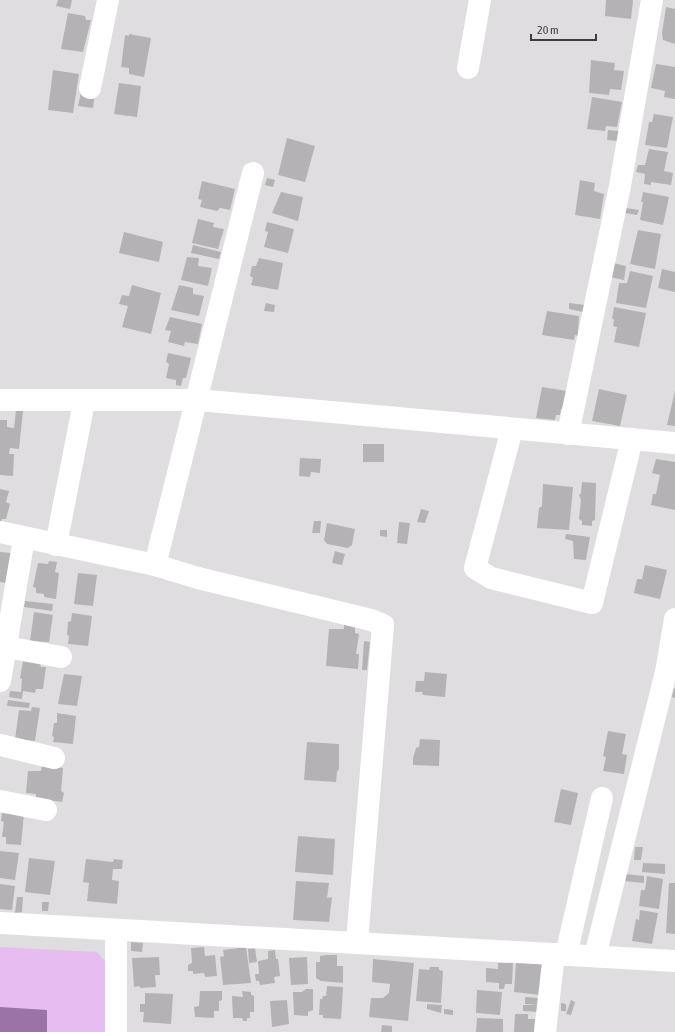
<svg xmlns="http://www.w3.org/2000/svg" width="675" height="1032" font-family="'Asap Condensed',sans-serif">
  <rect width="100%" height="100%" fill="#e0dde0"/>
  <path fill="#e6bcf1" d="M0 947 97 952 107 964V1032H0Z"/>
  <path fill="#9c73a6" d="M0 1007 47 1010V1032H0Z"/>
  <g fill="#b5b2b6">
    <path d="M58 0H72L70 9 56 6Z"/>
    <path d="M606 0H633L631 19 605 16Z"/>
    <path d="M666 7 675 9V44L663 40 662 33Z"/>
    <path d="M68 13 85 16 86 20H91L83 52 61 49Z"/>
    <path d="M129 34 151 38 144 77 129 74V68L121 67 125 35 129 36Z"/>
    <path d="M591 60 615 63 614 70 624 71 621 90 610 89 609 95 589 93Z"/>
    <path d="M656 64 675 67V99L664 97 665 91 651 88Z"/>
    <path d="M53 70 79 74 73 113 48 110Z"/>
    <path d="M119 83 141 86 137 117 114 114Z"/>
    <path d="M81 92 95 94 93 108 78 106Z"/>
    <path d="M592 97 622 102 617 127 606 126 605 131 587 129Z"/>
    <path d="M654 114 673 117 667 148 645 145 649 122H652Z"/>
    <path d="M608 130 619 131V141L607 140Z"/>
    <path d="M287 138 315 146 305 182 278 175Z"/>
    <path d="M649 149 668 152 664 171 673 173 671 185 651 182V185L644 184 645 174 636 172 638 165H645Z"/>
    <path d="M267 178 275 180 273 187 265 185Z"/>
    <path d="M580 180 595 183 594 191 604 194 600 219 575 215Z"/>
    <path d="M202 181 235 189 230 210 220 208 217 211 200 207 202 200 198 199Z"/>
    <path d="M281 192 303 197 298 221 272 213Z"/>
    <path d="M643 192 669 197 663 225 640 220 643 202H641Z"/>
    <path d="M626 208 639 210 637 215 625 213Z"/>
    <path d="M198 219 214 223 213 227 224 229 218 249 192 243Z"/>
    <path d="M267 222 294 229 288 253 264 247 268 232 265 231Z"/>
    <path d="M638 230 661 234 655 269 630 264Z"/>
    <path d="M124 232 163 242 159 262 119 253Z"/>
    <path d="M193 245 221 252 219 259 191 253Z"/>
    <path d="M187 257 199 258 198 266 212 268 208 286 181 280Z"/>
    <path d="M259 258 283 263 278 290 251 285 253 278 250 276 252 266H256Z"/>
    <path d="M613 263 626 266 624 280 610 277Z"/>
    <path d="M662 269 675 272V292L658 288Z"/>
    <path d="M630 271 653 276 646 308 616 303 619 283H627Z"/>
    <path d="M132 285 161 293 151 334 122 327 128 306 119 304 122 295 129 296Z"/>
    <path d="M179 285 193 288V294L204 296 199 316 171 310Z"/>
    <path d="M266 303 275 305 274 312 264 311Z"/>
    <path d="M569 303 585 305 583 312 569 309Z"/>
    <path d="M614 307 646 313 639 347 614 342 617 327 613 326 614 320 612 318Z"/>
    <path d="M547 311 579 316 578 336 575 335 574 340 542 335Z"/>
    <path d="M170 317 202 324 198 344 185 342 184 346 168 342 171 331 165 330Z"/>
    <path d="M168 353 191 358 186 378H183L181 386 176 385V380L166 378 169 364 166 362Z"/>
    <path d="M542 387 567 391 564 409H561L560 415H556L555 420 536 418Z"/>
    <path d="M599 389 627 395 620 426 592 421Z"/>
    <path d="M675 391V426L667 425Z"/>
    <path d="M16 410 23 411 19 449 10 448 9 454H14L13 476 0 475V420H7V427L14 428Z"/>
    <rect x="363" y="444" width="21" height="18"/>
    <path d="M300 458 321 459 320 473 311 472 310 477 299 476Z"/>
    <path d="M656 459 675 462V510L651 505 653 494H656L660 475 652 473Z"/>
    <path d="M582 482 596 483 595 520 592 521V526L582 525V521L579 519 581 500 579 495 581 493Z"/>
    <path d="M543 484 573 487 569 530 537 528 539 508 542 506Z"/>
    <path d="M0 489 9 491 6 502 10 504 6 519H2L0 524Z"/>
    <path d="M421 509 429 511 425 523 417 522Z"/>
    <path d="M314 521H321L320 533H312Z"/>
    <path d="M399 522 410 523 407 544 397 543Z"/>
    <path d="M327 523 355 529 352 545 348 548 327 544 324 540Z"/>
    <path d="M380 530H387V537L380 536Z"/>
    <path d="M566 534 590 537 586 560 574 559 573 541 565 539Z"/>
    <path d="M335 551 345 554 342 565 332 563Z"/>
    <path d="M0 552 11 553 7 583 0 582Z"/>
    <path d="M49 561 57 562 55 572 59 573 56 599 44 597V594L36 593V588L33 587 38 563 48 564Z"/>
    <path d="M645 565 667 570 660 599 634 593 637 579H642Z"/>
    <path d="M78 573 97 575 93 606 74 604Z"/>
    <path d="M25 601 53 604 52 611 24 607Z"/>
    <path d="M34 612 53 615 49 642 30 641Z"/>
    <path d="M72 613 92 616 88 646 68 644 69 636 67 635 68 622 71 621Z"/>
    <path d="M344 625H355V633L359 634 356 654H359L358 669 326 666 329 629H344Z"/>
    <path d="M364 641 370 642 367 670H362Z"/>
    <path d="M23 661 40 663 41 667H46L43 689H36L35 693 23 691 22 699 9 697 10 691 21 692 22 679 20 678Z"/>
    <path d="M425 672 447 674 445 697 423 695 422 692H415L416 681H424Z"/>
    <path d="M64 674 82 676 77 706 58 704Z"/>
    <path d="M674 688 675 689V698L672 697Z"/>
    <path d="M8 700 30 703 29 708 7 706Z"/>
    <path d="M32 707 40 708 35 741 15 739 19 710 31 711Z"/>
    <path d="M57 713 76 716 73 744 53 742 54 737 52 736 54 723H57Z"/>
    <path d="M608 731 626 734 622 754 627 755 624 774 603 771 606 757 603 756Z"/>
    <path d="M420 739 440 740 439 766 413 765V758L416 748 419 747Z"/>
    <path d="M307 742 339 744V769L337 772 336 782 304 780Z"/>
    <path d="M42 765 63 768 61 791 64 793 62 802 36 798V794L26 793 28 771H41Z"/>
    <path d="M561 789 578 793 571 825 554 822Z"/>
    <path d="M2 813 24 814 21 845 6 844V837H2L4 822 1 821Z"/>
    <path d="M298 836 335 839 333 875 295 872Z"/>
    <path d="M635 847H643L641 860H634Z"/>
    <path d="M0 851 19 853 15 880 0 878Z"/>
    <path d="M29 858 55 861 50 895 25 892Z"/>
    <path d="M86 859 113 862 114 859 123 860 122 869H113L112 880 119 881 117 904 87 901 89 883 83 882Z"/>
    <path d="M643 863 665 864V874L642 872Z"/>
    <path d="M625 874 644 876V883L624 881Z"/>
    <path d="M647 876 663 879 659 909 639 906 641 890H645Z"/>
    <path d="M296 881 329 883 327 898 332 897 329 922 293 920Z"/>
    <path d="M669 883H675V934L666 933Z"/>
    <path d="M0 884 15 886 12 910 0 909Z"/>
    <path d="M17 897H23L22 912 15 913Z"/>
    <path d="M42 902H49L48 911H42Z"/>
    <path d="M640 910 658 913 652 944 632 941 636 919 639 920Z"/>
    <path d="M131 942 143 943 142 952 131 951Z"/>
    <path d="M204 947 205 956 215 955 217 976 205 977 204 973 193 974V971H188V965L192 963 191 948Z"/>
    <path d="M246 947 251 983 223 985 220 957 224 956 223 950Z"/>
    <path d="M255 948 257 962 249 963 248 949Z"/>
    <path d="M275 950 276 959H278L280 976 274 977 275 983 260 985 259 981H256L255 974H259L258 961 268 959V951Z"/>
    <path d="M326 955H337V966H343V983L321 981 316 978V962H320V956Z"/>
    <path d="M159 957 160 975H155L156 987 140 988V986L134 987 132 958Z"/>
    <path d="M307 957 308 984 291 985 289 958Z"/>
    <path d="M373 959 414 963 408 1021 369 1017 371 998H383L389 993 390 984 372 982Z"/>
    <path d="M516 962 545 964 540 995 514 992Z"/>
    <path d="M498 963H513L512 984H505L504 989H499V983L486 982V968L498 969Z"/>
    <path d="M430 967H439V970L443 971 441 1003 416 1001 419 969 429 970Z"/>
    <path d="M327 986 343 987 341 1019 323 1018V1015H319L320 999H322L323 996H326Z"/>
    <path d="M306 989H313V1010L308 1012V1016L294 1015 293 992H302Z"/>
    <path d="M477 990 502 992 500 1015 476 1013Z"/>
    <path d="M200 991H222V1000L219 1001V1011H214V1018L195 1017 194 1007 199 1006Z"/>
    <path d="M242 991 251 992V995L254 996V1012H250V1018H247V1021H243L242 1018H233L232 996 243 997Z"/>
    <path d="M145 993 173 994 171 1024 143 1022 144 1012H140V1004H145Z"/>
    <path d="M525 997 539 998V1005L525 1004Z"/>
    <path d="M287 1000 289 1024 272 1027 270 1001Z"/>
    <path d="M571 1000 575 1002 571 1015 566 1014Z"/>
    <path d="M561 1003 566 1004V1011H561Z"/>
    <path d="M427 1004 442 1005 441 1013 427 1009Z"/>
    <path d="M523 1005H539L538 1012 523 1011Z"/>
    <path d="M444 1009 453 1010V1015L444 1014Z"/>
    <path d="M515 1014H528V1019H535L534 1032H514Z"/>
    <path d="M477 1018 503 1019V1032H476Z"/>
    <path d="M382 1025 392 1026V1032H381Z"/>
  </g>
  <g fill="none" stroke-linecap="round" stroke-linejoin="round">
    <g stroke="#fff" stroke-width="22">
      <path d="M468 68 480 0"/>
      <path d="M90 88 108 0"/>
      <path d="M0 400H198L675 443"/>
      <path d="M512 429 475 568 491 578 592 603 632 439"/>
      <path d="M568 434 620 186 652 0"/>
      <path d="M0 532 155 565 198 578 371 620 383 625 357 942"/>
      <path d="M56 545 84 402"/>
      <path d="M155 565 253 173"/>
      <path d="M6 647 61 657"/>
      <path d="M0 681 24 538"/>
      <path d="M0 745 54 758"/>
      <path d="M0 801 46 810"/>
      <path d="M0 923 675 961"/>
      <path d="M566 955 602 798"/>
      <path d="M595 956 666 672 675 619"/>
      <path d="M116 1032V931"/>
      <path d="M545 1032 554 954"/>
    </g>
  </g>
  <path d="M531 34v6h65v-6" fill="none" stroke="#3d3c3e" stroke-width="2"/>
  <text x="537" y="34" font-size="12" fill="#3d3c3e" stroke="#e0dde0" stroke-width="3" paint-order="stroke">20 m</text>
</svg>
